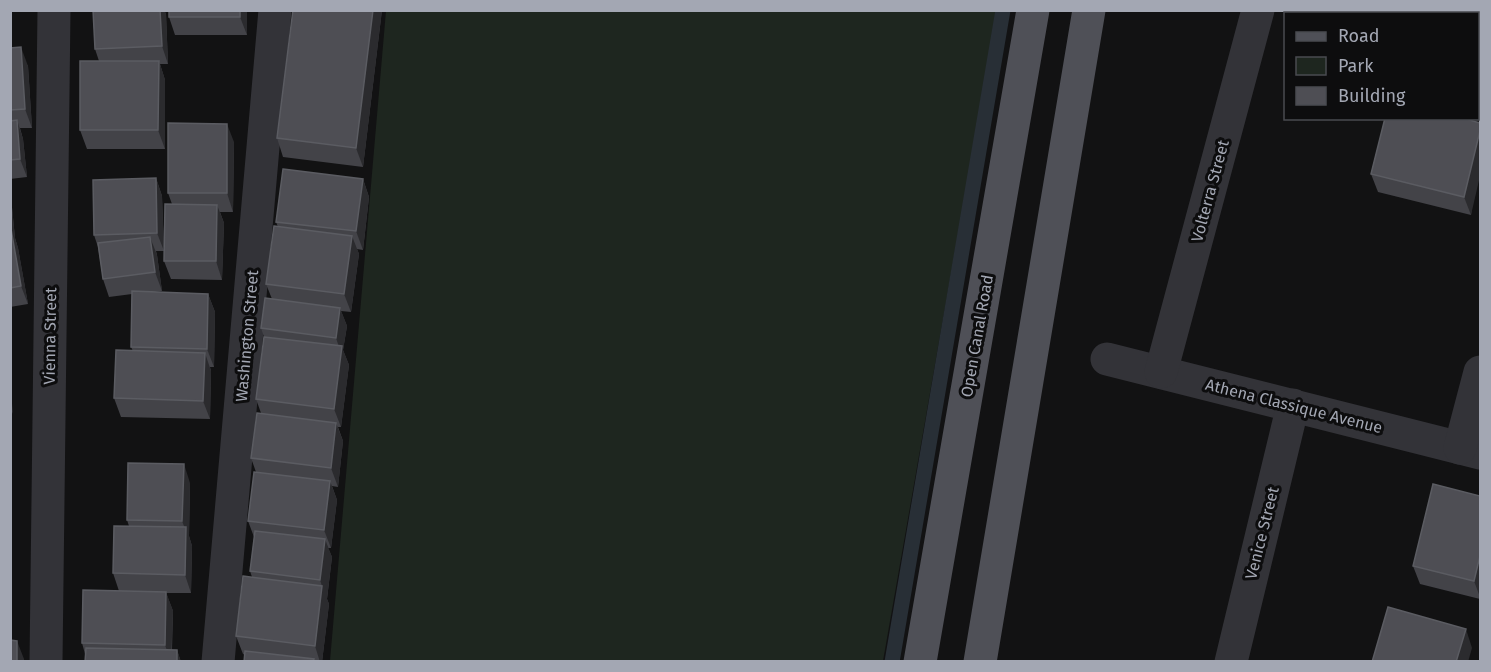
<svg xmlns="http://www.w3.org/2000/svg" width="1491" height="672" font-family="'Fira Sans',sans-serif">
  <rect width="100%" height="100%" fill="#121213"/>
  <path fill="#1e261f" d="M386 11H997L883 661H330Z"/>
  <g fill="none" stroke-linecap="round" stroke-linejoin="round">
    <path stroke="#282f36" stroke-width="15" d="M892 662 1003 10"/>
    <g stroke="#333338" stroke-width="33">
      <path d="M1107 359 1480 453"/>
      <path d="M1161 372 1258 10"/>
      <path d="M1460 448 1480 372"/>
      <path d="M46 662 54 10"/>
      <path d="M218 662 275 10"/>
      <path d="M1231 662 1293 405"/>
    </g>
    <g stroke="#4f5057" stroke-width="33">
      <path d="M920 662 1033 10"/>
      <path d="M980 662 1089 10"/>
    </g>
  </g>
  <g fill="#434348">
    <path d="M10 10 12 48 28 66 32 128H20L23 139 27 177 10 179Z"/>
    <path d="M93 10H164L166 14 168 64H160L165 80V149H87L80 130 99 61 95 49Z"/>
    <path d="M169 10H247V35H175L169 17Z"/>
    <path d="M382 10 363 167 283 157 277 138Z"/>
    <path d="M1480 123 1471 215 1378 192 1371 174Z"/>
    <path d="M234 142 233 212H220L224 223 222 280 171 279 164 261 172 204 168 193Z"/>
    <path d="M156 178 162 196 164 251H156L157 255 162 291 152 292 208 294 215 312 214 367H210L211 371 210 419 121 417 114 398 133 351 131 347 132 294 109 297 103 279 98 247 94 235Z"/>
    <path d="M363 179 369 197 363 250 357 249 359 254 351 312 341 311 347 326 343 350 349 365 341 427H338L343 441 338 487 332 486 337 500 331 548H328L332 557 327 599 329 604 322 662H244L245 655 243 654 236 636 252 577 250 571 254 537 248 521 256 472 251 458 261 413 256 399 264 337 261 328 272 299 266 284 278 227 276 222Z"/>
    <path d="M10 187 15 238 18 248 28 304 10 307Z"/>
    <path d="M190 483 189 536 192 546 191 593H166L173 611 172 650H177L181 662H85V654L82 643 119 591 113 573 129 526 127 520Z"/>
    <path d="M1480 496V599L1420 584 1413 566Z"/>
  </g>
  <g fill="#2b2b2e">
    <path d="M10 10H11L12 61 10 56Z"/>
    <path d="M160 10H164L166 14 168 64 162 46Z"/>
    <path d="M240 10H247V35L240 17Z"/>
    <path d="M373 10H382L363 167 356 148Z"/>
    <path d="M21 47 28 66 32 128 25 109Z"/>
    <path d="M159 61 165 80V149L158 130Z"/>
    <path d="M17 120 23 139 27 177 20 159Z"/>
    <path d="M227 124 234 142 233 212 227 193Z"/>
    <path d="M1480 131V176L1471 215 1464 197Z"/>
    <path d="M156 178 162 196 164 251 157 233Z"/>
    <path d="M363 179 369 197 363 250 356 231Z"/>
    <path d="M10 187 15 238 18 248 28 304 21 286 10 230Z"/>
    <path d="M217 205 224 223 222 280 216 261Z"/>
    <path d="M352 236 359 254 351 312 344 294Z"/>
    <path d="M150 237 157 255 162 291 155 272Z"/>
    <path d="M208 294 215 312 214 367 207 349Z"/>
    <path d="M340 308 347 326 343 350 349 365 341 427 334 409 341 353 336 338Z"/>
    <path d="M205 353 211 371 210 419 203 401Z"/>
    <path d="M10 383 13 414 10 407Z"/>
    <path d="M336 423 343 441 338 487 331 468Z"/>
    <path d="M184 464 190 483 189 536 192 546 191 593 185 575 186 531 182 521Z"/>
    <path d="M330 481 337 500 331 548 324 530Z"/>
    <path d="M325 539 332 557 327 599 329 604 322 662H320L315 646 322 586 320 580Z"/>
    <path d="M1480 556V597L1474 581Z"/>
    <path d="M166 592 173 611 171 662 165 645Z"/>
    <path d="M1466 629 1472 648 1468 662H1456Z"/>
    <path d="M17 641 24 659V662H17Z"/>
    <path d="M177 650 181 662H177Z"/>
  </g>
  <g fill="#4e4e54" stroke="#5b5c62" stroke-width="1.5">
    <path d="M93 10H160L162 46 95 49Z"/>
    <rect x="169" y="10" width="71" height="7"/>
    <path d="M293 10H373L356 148 277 138Z"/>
    <path d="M21 47 25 109 10 110V48Z"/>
    <path d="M80 61H159L158 130H80Z"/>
    <path d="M1385 118H1463L1480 123V131L1464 197 1371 174Z"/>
    <path d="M17 120 20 159 10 160V121Z"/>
    <path d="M168 123 227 124V193H168Z"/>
    <path d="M283 169 363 179 356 231 276 222Z"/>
    <path d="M156 178 157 233 94 235 93 180Z"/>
    <path d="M165 204 217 205 216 261H164Z"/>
    <path d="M274 226 352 236 344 294 266 284Z"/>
    <path d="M10 229H11L21 286 10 288Z"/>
    <path d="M150 237 155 272 103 279 98 243Z"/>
    <path d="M132 291 208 294 207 349 131 347Z"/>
    <path d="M265 298 340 308 336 338 261 328Z"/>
    <path d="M264 337 342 346 334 409 256 399Z"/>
    <path d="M116 350 205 353 203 401 114 398Z"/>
    <path d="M257 413 336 423 331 468 251 458Z"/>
    <path d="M128 463 184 464 182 521 127 520Z"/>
    <path d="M254 472 330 481 324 530 248 521Z"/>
    <path d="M1433 484 1480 496V556L1474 581 1413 566Z"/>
    <path d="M114 526 186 527 185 575 113 573Z"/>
    <path d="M255 531 325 539 320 580 250 571Z"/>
    <path d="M243 576 322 586 315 646 236 636Z"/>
    <path d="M83 590 166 592 165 645 82 643Z"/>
    <path d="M1388 607 1466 629 1456 662H1372Z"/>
    <path d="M10 640 17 641V662H10Z"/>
    <path d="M86 648 177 650V662H85Z"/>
    <path d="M245 651 314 659 313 662H244Z"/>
  </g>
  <g text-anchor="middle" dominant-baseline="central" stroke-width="6" stroke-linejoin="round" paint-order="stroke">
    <g font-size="16" fill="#a3a7b3" stroke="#0d0d0e">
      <text transform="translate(1210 191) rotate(-75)">Volterra Street</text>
      <text transform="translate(50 336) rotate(-89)">Vienna Street</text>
      <text transform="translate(247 336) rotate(-85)">Washington Street</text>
      <text transform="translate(977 336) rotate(-80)">Open Canal Road</text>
      <text transform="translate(1294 406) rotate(14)">Athena Classique Avenue</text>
      <text transform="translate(1262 533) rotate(-76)">Venice Street</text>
    </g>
  </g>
  <rect width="1491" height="672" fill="none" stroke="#a3a7b3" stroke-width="24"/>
  <rect x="1284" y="12" width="195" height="108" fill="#0d0d0e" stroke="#494b50" stroke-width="1.5"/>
  <rect x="1296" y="32" width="30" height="9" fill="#4f5057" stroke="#494b50" stroke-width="1.5"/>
  <text x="1338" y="42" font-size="18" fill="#a3a7b3">Road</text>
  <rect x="1296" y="57" width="30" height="18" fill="#1e261f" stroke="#494b50" stroke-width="1.5"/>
  <text x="1338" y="72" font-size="18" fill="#a3a7b3">Park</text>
  <rect x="1296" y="87" width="30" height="18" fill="#4e4e54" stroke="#494b50" stroke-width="1.5"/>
  <text x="1338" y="102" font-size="18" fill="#a3a7b3">Building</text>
</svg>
